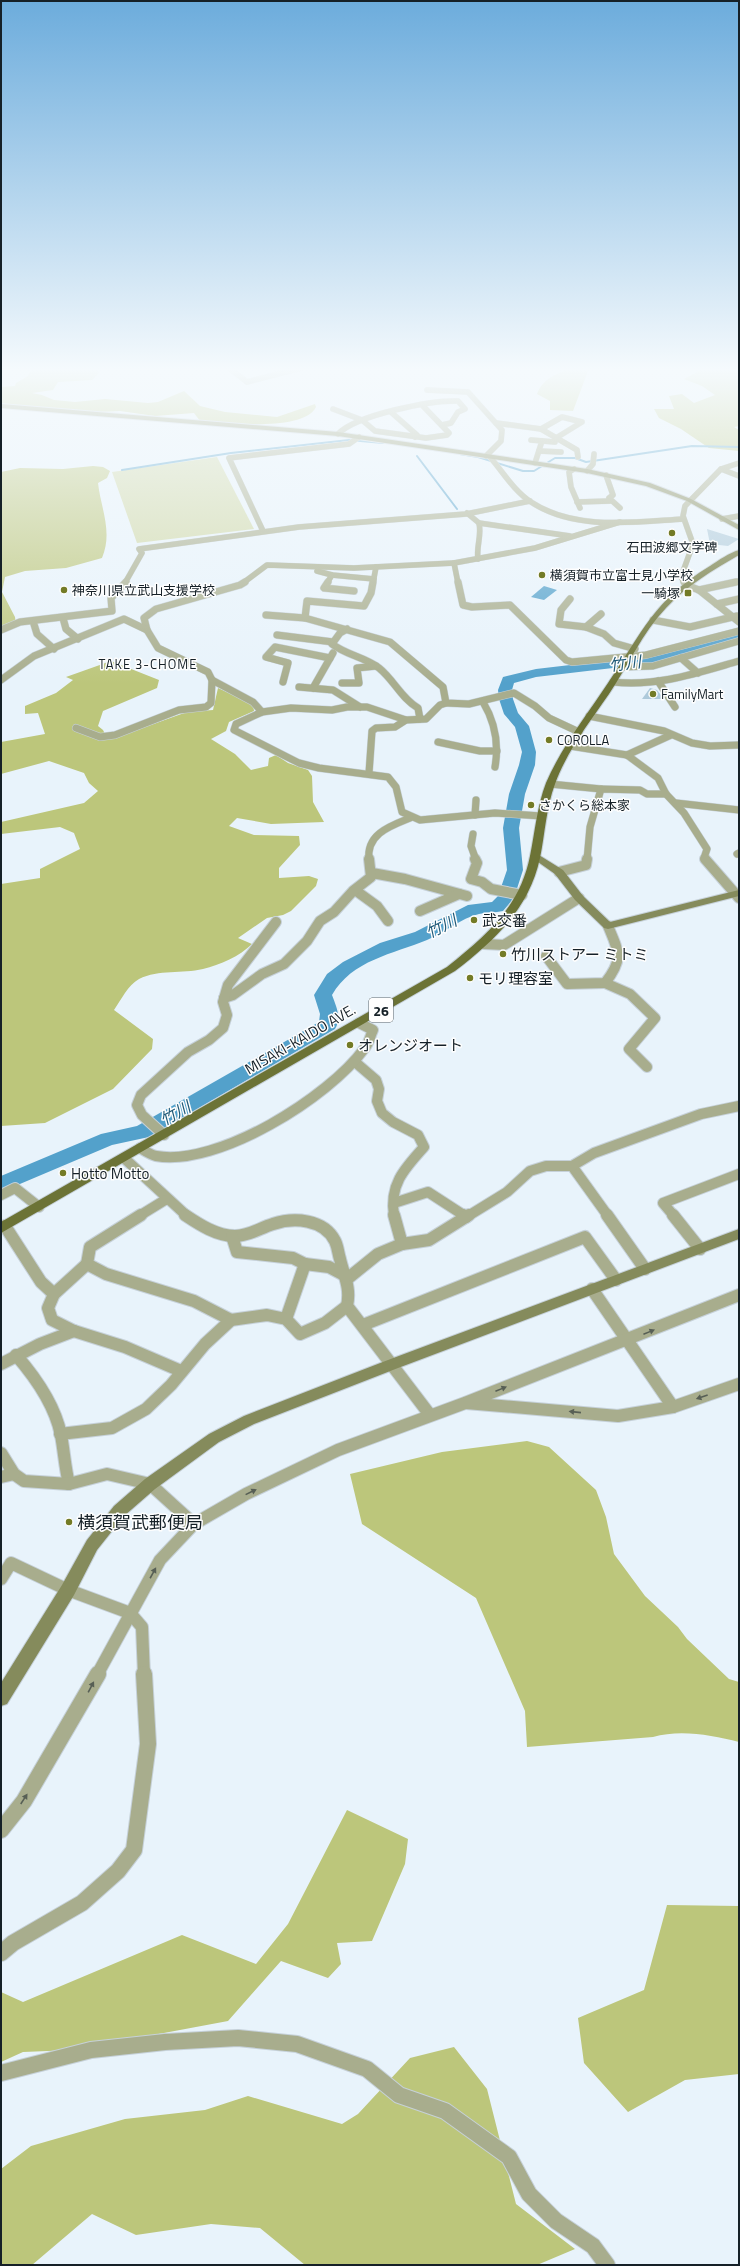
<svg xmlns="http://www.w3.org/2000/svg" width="740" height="2266" font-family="'Titillium Web','Noto Sans JP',sans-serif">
  <rect width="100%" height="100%" fill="#e8f3fb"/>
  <path fill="#cfd7a5" d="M217 457 254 529 137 543 112 472Z"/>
  <g fill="#bcc67b">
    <path d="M33 367H95L99 373 92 380 58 382 53 390 32 393 42 395 54 400 75 402 105 399 148 403 158 402 184 391 200 406 225 412 277 417 315 404 316 407C304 432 224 423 200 421L194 413 155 416 120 411 98 412 25 407 1 403V387L15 386 16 383 28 376Z"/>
    <path d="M574 367H606L588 371 573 411 550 410V401L537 394C543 378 558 373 574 367Z"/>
    <path d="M706 367H739V426L734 427 739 430V451L709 448 681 429 659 418 654 409H674L669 396 682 394 694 403 715 395 702 386 684 379Z"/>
    <path d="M93 466 103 467 110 471 107 478 98 483C101 509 113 532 102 558L66 568 25 571 5 577 2 592 15 617 16 625 1 631V472L20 468 63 469Z"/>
    <path d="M111 661 159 680 157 688 103 711 98 726 103 730 105 734 114 738 187 712 213 710 218 688 253 704 254 711 229 722 226 731 211 739 235 754 251 770 268 766 269 758 276 755 288 763 308 770 312 776 313 802 324 822 271 824 237 818 229 826 254 835 299 836 300 845 279 868V878L309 876 318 879 316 886 291 911 283 915 267 918 238 938 252 944C240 956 220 965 203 969 182 974 159 969 139 979 128 985 121 1000 114 1010L153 1039 152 1049 113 1089 45 1123 1 1126V884L40 878V869L80 849 74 833 60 827 1 834V822L84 803 98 791 89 783 84 773 49 761 1 774V742L45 734 38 713 25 714V706L56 693 73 680 66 677Z"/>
    <path d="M527 1441 549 1447 596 1490 606 1517 614 1554 645 1596 678 1627 687 1639 729 1679 739 1682V1742C712 1735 680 1729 653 1737L527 1747 525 1711 476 1598 362 1524 350 1474 442 1452Z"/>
    <path d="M347 1810 408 1839 405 1864 372 1941 337 1943 341 1964 328 1978 281 1961 228 2021 73 2050 23 2052 1 2062V1992L23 2002 182 1935 256 1964 288 1924Z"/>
    <path d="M667 1905 739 1906V2074L685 2080 628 2112 584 2063 578 2018 644 1990Z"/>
    <path d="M454 2047 487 2089 516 2204 575 2249 537 2265H305L260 2228 211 2224 136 2235 92 2214 32 2265H1V2169L31 2146 125 2119 205 2110 248 2096 342 2124 358 2114 410 2058Z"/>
  </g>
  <path fill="#53a1cb" d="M544 586 557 590 544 600 531 597Z"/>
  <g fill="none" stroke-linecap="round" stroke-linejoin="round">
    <g stroke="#53a1cb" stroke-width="2">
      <path d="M460 454 478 457 523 471H534L555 458H575L586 462 692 446 739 447"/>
      <path d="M417 456 457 509"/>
      <path d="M122 470 231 453 349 440 383 443"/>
    </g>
    <path fill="#53a1cb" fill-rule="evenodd" d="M739 634V642L647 664 536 677 514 683 512 690 513 699 518 713 529 726 536 752 535 765 525 794 519 828 523 870 514 898 503 911C495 913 487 912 479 914 461 918 444 933 427 940 393 954 352 960 332 995 336 1006 342 1018 335 1029L149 1137 112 1145 1 1192V1176L101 1134 137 1126 319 1022 320 1014 314 995 327 974 343 962 380 943 415 932 468 905 492 902 498 896 507 870 503 828 509 794 519 765 522 752 515 727 504 714 499 699 498 690 503 677 536 669 647 656Z"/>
  </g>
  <g fill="#adc9da">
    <path d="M707 529 739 539 728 546 710 544Z"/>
    <path d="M650 688 657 690 664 699H642Z"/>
  </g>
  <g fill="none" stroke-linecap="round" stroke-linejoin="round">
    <g stroke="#c6d1d9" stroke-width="6">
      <g id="street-far4">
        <path d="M228 367 247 382 305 367"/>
        <path d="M427 390 468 392 502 430 501 441 486 456"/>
        <path d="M333 409 362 420 375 431 426 438 447 435 449 433 423 406"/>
        <path d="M392 413 417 435 415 437"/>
        <path d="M496 423 541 429 577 450 578 457"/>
        <path d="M541 429 562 417 582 422 556 438"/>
        <path d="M338 434C356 415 431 400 458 401L465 409 458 412 451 423 442 425"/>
        <path d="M531 440 555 442"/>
        <path d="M539 451 561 452"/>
        <path d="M490 457C503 472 514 491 531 502 575 531 634 522 683 519"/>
        <path d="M535 463 542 441"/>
        <path d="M574 469 569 472 571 487 580 508"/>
        <path d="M721 469 739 476"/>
        <path d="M587 471 593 464 594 454"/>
        <path d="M606 475 613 495 609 498 620 508"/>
        <path d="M577 502 610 501"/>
        <path d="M467 513 479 523 570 536"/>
        <path d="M722 519 739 516"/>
        <path d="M263 531 229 458 349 444 359 437"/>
        <path d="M478 559C476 547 482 535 479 523"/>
        <path d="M317 571 332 575 374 579"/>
        <path d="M125 583 142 553 139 549 299 527 466 514 530 501"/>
        <path d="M243 583 267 565 354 568 454 563"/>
        <path d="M327 583 332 575"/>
        <path d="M373 583 376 567"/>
        <path d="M458 583 454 563 535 548 620 522"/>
        <path d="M685 583 681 577 693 544 683 516 685 506 721 469 739 463"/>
        <path d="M732 583 739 581"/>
      </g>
    </g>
    <g stroke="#c6d1d9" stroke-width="8">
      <g id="street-far3">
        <path d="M245 582 240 585 156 609 144 618 147 630 158 648 208 672 212 680 253 702 262 712"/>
        <path d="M328 582 324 588 354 591"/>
        <path d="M458 582 463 605 472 607 510 605 566 660 572 662 646 655 739 631"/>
        <path d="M684 582 686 585 699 590 739 622"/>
        <path d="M699 590 736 582"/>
        <path d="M570 599 561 610 559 624 586 627 604 634 614 643 635 649"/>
        <path d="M717 604 739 599"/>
        <path d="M266 615 305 618 390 642 443 687 446 703 469 704 514 693 535 706 549 718 579 732"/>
        <path d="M63 618 66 629 78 639"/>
        <path d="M305 618 307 601 364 606 371 593 373 582"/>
        <path d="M653 620 690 627 737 616"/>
        <path d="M33 621 37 634 54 649"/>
        <path d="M586 627 601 614"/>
        <path d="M347 629 340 633 332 644C346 655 365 657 379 668 394 680 401 698 418 708L420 719"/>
        <path d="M1 630 20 622 112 611 111 598 126 582"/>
        <path d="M277 635 333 642"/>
        <path d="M681 658 698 673"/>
        <path d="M622 667 653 666 739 641"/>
        <path d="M1 680 34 656 124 619 147 630"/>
        <path d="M658 681 675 707"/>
        <path d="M283 682 288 663 266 657 275 647 330 658"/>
        <path d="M613 682C657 687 697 673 739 661"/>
        <path d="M342 683H359L357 668 376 666"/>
        <path d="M299 687 333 690 360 707"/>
        <path d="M313 688 333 653"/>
        <path d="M483 702C495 722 499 744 495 767"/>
        <path d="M589 716 664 731 692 743 710 746 739 745"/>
        <path d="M406 720 367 707H347L332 710 291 708 262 712 236 724 234 730 299 763 319 768 388 777 396 787 402 812 420 820 495 813 541 816"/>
        <path d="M76 728 100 737 115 735 179 710 206 707 211 703 212 680"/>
        <path d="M438 742 480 751H497"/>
        <path d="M570 746 627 755 658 778 666 794 684 813 707 849 704 858 705 860"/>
        <path d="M627 755 671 735"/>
        <path d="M369 773 372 731 376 728 395 727 406 720 426 719 440 705 446 703"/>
        <path d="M550 784 601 789"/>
        <path d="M676 803 739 810"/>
        <path d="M475 815 476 800"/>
        <path d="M473 834 471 846 476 860"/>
        <path d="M737 854 739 853"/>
        <path d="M369 860C366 834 390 826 410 818"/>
        <path d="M587 860 590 827 601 789 640 790 647 794H666"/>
      </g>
    </g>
    <g stroke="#c6d1d9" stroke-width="12">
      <g id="street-far2">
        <path d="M475 859 477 863 471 879 482 882 491 889 522 895"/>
        <path d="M705 859 739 898"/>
        <path d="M559 872 586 865 587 859"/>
        <path d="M372 873 405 879 467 896"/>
        <path d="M355 890 377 906 388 921"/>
        <path d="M420 911 459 894"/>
        <path d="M484 944 504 945 579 898"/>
        <path d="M546 956 567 984 605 983C624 959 619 952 608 926"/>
        <path d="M605 983 630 994 655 1018 629 1049 647 1067"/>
        <path d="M224 998 233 995 262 974 284 964 307 941 320 921 334 912 353 891 371 877 369 859"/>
        <path d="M355 1062 376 1080 379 1089 377 1101 382 1113 393 1122 418 1135 424 1147C404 1169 389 1185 394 1216"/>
        <path d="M164 1135 142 1115 137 1105 141 1095 188 1052 209 1040 223 1028 227 1015 223 1002 228 985 276 922"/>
        <path d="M140 1148C145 1151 151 1155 156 1156 218 1167 329 1097 364 1049 369 1044 370 1036 373 1030L359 1023"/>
        <path d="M124 1158 187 1216"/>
        <path d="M572 1166 608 1216"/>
        <path d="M1 1195 15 1188 39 1207"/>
        <path d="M394 1203 428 1192 465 1216"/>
        <path d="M139 1216 165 1200"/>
        <path d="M468 1216 507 1192 530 1171 546 1166H572L594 1153 701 1114 739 1106"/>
        <path d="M674 1216 663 1203 739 1174"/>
      </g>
    </g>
    <g stroke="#c6d1d9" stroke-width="14">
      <g id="street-far1">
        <path d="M141 1215 90 1247 87 1264 106 1274 194 1301 231 1320"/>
        <path d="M185 1215C200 1225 217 1236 235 1236 249 1236 260 1228 273 1224 294 1217 324 1219 335 1241 338 1247 338 1253 340 1259 344 1276 351 1288 347 1306L430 1415"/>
        <path d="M394 1215 402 1244"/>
        <path d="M463 1215 466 1217"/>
        <path d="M607 1215 645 1269"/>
        <path d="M673 1215 700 1249"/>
        <path d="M5 1226 41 1282 54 1294"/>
        <path d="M232 1236 237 1252 293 1258 305 1264"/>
        <path d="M87 1264 54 1294 48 1308 52 1320 74 1331 125 1347 181 1371"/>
        <path d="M347 1279 378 1254 402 1244 429 1240 469 1215"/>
        <path d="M592 1289 673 1407"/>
        <path d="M286 1319 305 1264 329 1267 346 1276"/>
        <path d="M363 1325 585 1237 616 1280"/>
        <path d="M16 1355C36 1378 55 1405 61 1435 64 1451 65 1468 69 1484"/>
        <path d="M1 1364 40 1344 74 1331"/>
        <path d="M466 1403 618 1416 673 1407 739 1384"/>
        <path d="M60 1434 112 1428 146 1409 171 1385 205 1344 231 1320 267 1315 286 1319 300 1334 325 1323 347 1306"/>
        <path d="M1 1453 14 1474 24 1481 69 1484 107 1474 150 1484 194 1524"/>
        <path d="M1 1477 14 1474"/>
        <path d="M1 1579 11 1563 68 1590 130 1613 142 1627 144 1675"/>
        <path d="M97 1675 160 1560 194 1524 246 1494 338 1450 465 1403 739 1295"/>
      </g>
    </g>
    <g stroke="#c6d1d9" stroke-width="18">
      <g id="street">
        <path d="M1 1830 24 1801 98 1674"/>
        <path d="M1 1953 13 1943 82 1903 118 1871 134 1850 148 1744 144 1674"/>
        <path d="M1 2073 91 2050 165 2042 238 2038 297 2044 367 2069 399 2095 445 2111 509 2157 529 2194 556 2221 593 2246 607 2265"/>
      </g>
    </g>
    <g stroke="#c6d1d9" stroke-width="2">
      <g id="secondary">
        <path d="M1 404 338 432 587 469 650 483 691 499 739 525V530L687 501 646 486 587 473 338 436 1 408Z"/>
        <path d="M534 852 563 870 583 896 610 922 739 890V896L608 929 604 928 575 900 555 874 531 857V853Z"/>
        <path d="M739 1229V1239L398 1368 254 1424 219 1442 155 1489 124 1516 97 1550 74 1595 7 1704 1 1706V1683L62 1585 87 1540 114 1506 145 1479 209 1434 244 1416 388 1360Z"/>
      </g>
    </g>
    <g stroke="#c6d1d9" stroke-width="2">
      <path id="primary" d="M739 550V555C713 570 686 586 666 608 642 633 628 666 609 694 589 723 567 751 555 784 546 808 545 834 540 858 529 909 494 941 455 971L1 1233V1222L447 967C486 936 520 907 530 856 535 832 537 806 546 783 562 746 587 715 608 683 643 631 654 600 710 566 719 560 729 553 739 550Z"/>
    </g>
    <use href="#street-far4" stroke="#a8ad8d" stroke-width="5.5"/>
    <use href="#street-far3" stroke="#a8ad8d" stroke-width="7"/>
    <use href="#street-far2" stroke="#a8ad8d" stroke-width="10"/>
    <use href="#street-far1" stroke="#a8ad8d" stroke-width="12"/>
    <use href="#street" stroke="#a8ad8d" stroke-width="16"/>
    <use href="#secondary" fill="#858b5c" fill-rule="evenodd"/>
    <use href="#primary" fill="#6c7336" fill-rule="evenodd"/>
  </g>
  <defs><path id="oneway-solid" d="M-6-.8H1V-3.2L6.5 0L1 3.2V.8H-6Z"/></defs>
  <g fill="#575f55">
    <use href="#oneway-solid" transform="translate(649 1332) rotate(-22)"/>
    <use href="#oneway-solid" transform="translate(501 1389) rotate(-22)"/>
    <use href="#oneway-solid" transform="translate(702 1397) rotate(161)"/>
    <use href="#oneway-solid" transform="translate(575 1412) rotate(-174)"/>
    <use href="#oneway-solid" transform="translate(251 1492) rotate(-26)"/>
    <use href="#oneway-solid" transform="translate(153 1573) rotate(-61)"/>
    <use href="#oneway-solid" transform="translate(91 1687) rotate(-62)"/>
    <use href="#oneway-solid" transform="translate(24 1799) rotate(-57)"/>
  </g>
  <linearGradient id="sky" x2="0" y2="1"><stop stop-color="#6cacdc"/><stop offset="0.54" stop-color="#f5fafd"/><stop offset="1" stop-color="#f5fafd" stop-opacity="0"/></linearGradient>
  <rect width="740" height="684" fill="url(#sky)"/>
  <g fill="#737b26" stroke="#fefefe" stroke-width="1.5">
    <circle cx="672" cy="533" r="4"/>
    <circle cx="542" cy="575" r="4"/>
    <circle cx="64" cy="590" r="4"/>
    <rect x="684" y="589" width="8" height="8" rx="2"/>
    <circle cx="653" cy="694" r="4"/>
    <circle cx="549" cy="740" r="4"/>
    <circle cx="531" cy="805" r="4"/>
    <circle cx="474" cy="920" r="4"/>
    <circle cx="503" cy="954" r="4"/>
    <circle cx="470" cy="978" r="4"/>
    <circle cx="350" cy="1045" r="4"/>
    <circle cx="63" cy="1173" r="4"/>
    <circle cx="69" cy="1522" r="4"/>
  </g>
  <g text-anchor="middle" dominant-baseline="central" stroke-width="3" stroke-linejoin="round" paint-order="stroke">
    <g font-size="13" fill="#152027" stroke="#fefefe" text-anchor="start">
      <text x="672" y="547" text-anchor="middle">石田波郷文学碑</text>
      <text x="550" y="575">横須賀市立富士見小学校</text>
      <text x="72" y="590">神奈川県立武山支援学校</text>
      <text x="680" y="593" text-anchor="end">一騎塚</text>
      <text x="661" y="694">FamilyMart</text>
      <text x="557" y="740">COROLLA</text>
      <text x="539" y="805">さかくら総本家</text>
    </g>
    <g font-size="13" letter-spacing="1" fill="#152027" stroke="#fefefe">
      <text x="148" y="664">TAKE 3-CHOME</text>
    </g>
    <rect fill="#fefefe" stroke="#5b6368" stroke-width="1" x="369" y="998" width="24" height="24" rx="3"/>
    <g font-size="14" font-weight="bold" fill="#152027">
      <text x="381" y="1010">26</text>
    </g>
    <g font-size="15" fill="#152027" stroke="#fefefe" text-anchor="start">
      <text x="482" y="920">武交番</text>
      <text x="511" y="954">竹川ストアー ミトミ</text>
      <text x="478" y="978">モリ理容室</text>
      <text x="358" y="1045">オレンジオート</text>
      <text x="71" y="1173">Hotto Motto</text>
    </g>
    <g font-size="15" fill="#152027" stroke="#fefefe">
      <text transform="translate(300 1039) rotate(-30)">MISAKI-KAIDO AVE.</text>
    </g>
    <g font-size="16" font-style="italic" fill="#1f5977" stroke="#fefefe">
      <text transform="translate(625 663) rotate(-7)">竹川</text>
      <text transform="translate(441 926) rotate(-26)">竹川</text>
      <text transform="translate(175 1113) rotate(-29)">竹川</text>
    </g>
    <g font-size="18" fill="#152027" stroke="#fefefe" text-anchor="start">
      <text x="77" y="1522">横須賀武郵便局</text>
    </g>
  </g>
  <rect width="740" height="2266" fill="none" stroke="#152027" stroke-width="4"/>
</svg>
